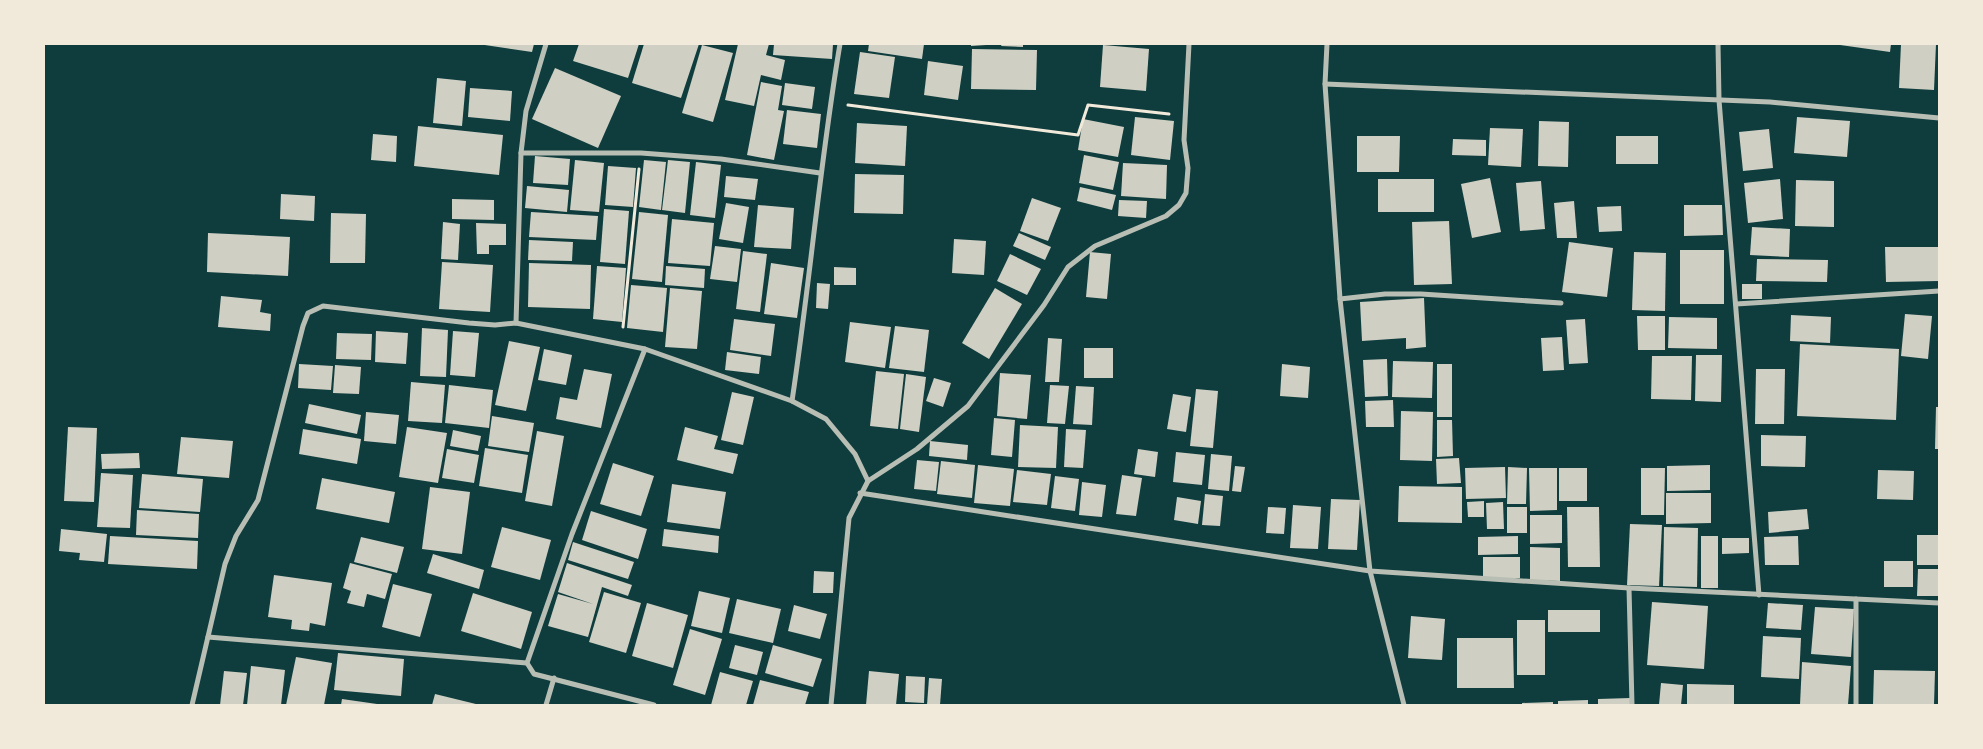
<svg xmlns="http://www.w3.org/2000/svg" width="1983" height="749" font-family="Rubik,sans-serif">
  <rect width="100%" height="100%" fill="#0f3d3e"/>
  <g fill="#cfcfc3">
    <path d="M478 44H534L532 52Z"/>
    <path d="M579 44H639L628 78 573 61Z"/>
    <path d="M644 44H699L681 98 632 83Z"/>
    <path d="M738 44H769L766 55 785 60 781 80 761 75 754 106 725 100Z"/>
    <path d="M774 44H833L832 59 773 55Z"/>
    <path d="M869 44H924L922 59 868 51Z"/>
    <path d="M971 44H986V45L971 46Z"/>
    <path d="M1002 44H1023V47L1001 46Z"/>
    <path d="M1833 44H1891L1890 52Z"/>
    <path d="M1901 44H1936L1934 90 1899 88Z"/>
    <path d="M702 45 733 53 713 122 682 113Z"/>
    <path d="M1103 45 1149 49 1146 91 1100 87Z"/>
    <path d="M972 49 1037 50 1036 90 971 89Z"/>
    <path d="M860 52 895 57 889 98 854 94Z"/>
    <path d="M928 61 963 66 958 100 924 95Z"/>
    <path d="M555 68 621 96 598 148 532 119Z"/>
    <path d="M437 78 466 81 462 126 433 123Z"/>
    <path d="M761 82 782 86 778 110 784 111 774 160 747 155Z"/>
    <path d="M785 83 815 87 812 109 782 105Z"/>
    <path d="M470 88 512 91 510 121 468 117Z"/>
    <path d="M787 110 821 114 817 148 783 144Z"/>
    <path d="M1135 117 1174 121 1170 160 1131 155Z"/>
    <path d="M1797 117 1850 121 1847 157 1794 153Z"/>
    <path d="M1083 119 1124 127 1118 157 1078 150Z"/>
    <path d="M1539 121 1569 122 1568 167 1538 166Z"/>
    <path d="M857 123 907 126 905 166 855 163Z"/>
    <path d="M418 126 503 135 499 175 414 166Z"/>
    <path d="M1490 128 1523 129 1521 167 1488 165Z"/>
    <path d="M1769 129 1773 168 1743 171 1739 132Z"/>
    <path d="M373 134 397 136 396 162 371 160Z"/>
    <path d="M1357 136H1400L1399 172H1357Z"/>
    <rect x="1616" y="136" width="42" height="28"/>
    <path d="M1453 139 1486 140V156L1452 155Z"/>
    <path d="M1084 155 1119 162 1113 190 1079 183Z"/>
    <path d="M535 156 570 159 568 185 533 183Z"/>
    <path d="M575 160 604 163 599 212 570 210Z"/>
    <path d="M644 160 666 162 661 210 639 207Z"/>
    <path d="M668 160 690 162 685 213 662 210Z"/>
    <path d="M696 162 721 165 715 218 690 215Z"/>
    <path d="M1123 163 1167 165 1166 199 1121 196Z"/>
    <path d="M608 166 636 168 633 207 605 205Z"/>
    <path d="M855 174 904 175 903 214 854 213Z"/>
    <path d="M726 176 758 179 755 200 724 197Z"/>
    <path d="M1490 178 1501 232 1472 238 1461 184Z"/>
    <rect x="1378" y="179" width="56" height="33"/>
    <path d="M1780 179 1783 219 1748 223 1744 183Z"/>
    <path d="M1796 180 1834 181V227L1795 226Z"/>
    <path d="M1541 181 1545 229 1520 231 1516 183Z"/>
    <path d="M527 186 569 190 567 212 525 208Z"/>
    <path d="M1080 187 1116 195 1112 210 1077 201Z"/>
    <path d="M281 194 315 196 314 221 280 219Z"/>
    <path d="M1032 198 1061 208 1048 241 1020 231Z"/>
    <path d="M452 199 494 200V220L452 219Z"/>
    <path d="M1119 200 1147 201 1146 218 1118 216Z"/>
    <path d="M1574 201 1577 238H1557L1554 203Z"/>
    <path d="M726 203 749 207 743 243 719 239Z"/>
    <path d="M758 205 794 208 791 249 754 247Z"/>
    <path d="M1684 205H1722L1723 235 1684 236Z"/>
    <path d="M1621 206 1622 231 1599 232 1597 207Z"/>
    <path d="M604 209 629 211 625 264 600 262Z"/>
    <path d="M531 212 598 216 596 240 529 237Z"/>
    <path d="M639 212 668 215 662 282 632 279Z"/>
    <path d="M331 213 366 214 365 263H330Z"/>
    <path d="M672 219 714 223 710 266 668 263Z"/>
    <path d="M1449 221 1452 284 1414 285 1412 222Z"/>
    <path d="M443 222 460 224 458 260 441 259Z"/>
    <path d="M476 223 506 224V245H489V254H477Z"/>
    <path d="M1752 227 1790 229 1789 257 1750 255Z"/>
    <path d="M208 233 290 237 288 276 207 272Z"/>
    <path d="M1019 233 1051 247 1045 260 1013 246Z"/>
    <path d="M954 239 986 241 984 275 952 273Z"/>
    <path d="M529 240 573 242 572 261 528 260Z"/>
    <path d="M1569 242 1613 248 1607 297 1562 292Z"/>
    <path d="M715 246 741 249 737 282 710 279Z"/>
    <path d="M1885 247H1939V281L1886 282Z"/>
    <rect x="1680" y="250" width="44" height="54"/>
    <path d="M743 251 767 254 760 312 736 309Z"/>
    <path d="M1090 252 1111 254 1107 299 1086 297Z"/>
    <path d="M1634 252 1666 253 1665 311 1632 310Z"/>
    <path d="M1010 254 1041 269 1027 295 997 281Z"/>
    <path d="M1757 259 1828 260 1827 282 1756 281Z"/>
    <path d="M442 262 493 265 490 312 439 309Z"/>
    <path d="M529 263 591 265 590 309 528 307Z"/>
    <path d="M771 263 804 268 797 318 764 314Z"/>
    <path d="M597 266 626 268 622 322 593 319Z"/>
    <path d="M666 266 705 269 704 288 665 285Z"/>
    <path d="M834 267 856 268V285H834Z"/>
    <path d="M817 283 830 284 828 309 816 308Z"/>
    <rect x="1742" y="284" width="20" height="15"/>
    <path d="M631 285 667 288 663 332 627 328Z"/>
    <path d="M670 288 702 291 697 349 665 347Z"/>
    <path d="M995 288 1022 304 989 359 962 343Z"/>
    <path d="M221 296 262 300 260 312 271 314 270 331 218 327Z"/>
    <path d="M1424 298 1426 347 1406 349V338L1362 341 1360 302Z"/>
    <path d="M1905 314 1932 316 1928 359 1901 356Z"/>
    <path d="M1791 315 1831 317 1830 343 1790 341Z"/>
    <path d="M1637 316H1665V350H1638Z"/>
    <path d="M1669 317 1717 318V349L1668 348Z"/>
    <path d="M734 319 775 324 771 356 730 350Z"/>
    <path d="M1585 319 1588 363 1569 364 1566 320Z"/>
    <path d="M850 322 891 327 885 368 845 362Z"/>
    <path d="M895 326 929 330 924 372 889 368Z"/>
    <path d="M422 328 448 330 446 377 420 376Z"/>
    <path d="M376 331 408 333 406 364 375 362Z"/>
    <path d="M453 331 479 333 475 377 450 375Z"/>
    <path d="M337 333 372 334 371 360 336 359Z"/>
    <path d="M1562 337 1564 370 1543 371 1541 338Z"/>
    <path d="M1048 338 1062 339 1059 382H1045Z"/>
    <path d="M509 341 540 347 526 411 495 405Z"/>
    <path d="M1800 344 1899 349 1896 420 1797 416Z"/>
    <rect x="1084" y="348" width="29" height="30"/>
    <path d="M544 349 572 355 566 385 538 380Z"/>
    <path d="M727 352 761 357 759 374 725 370Z"/>
    <path d="M1696 355H1722L1721 402 1695 401Z"/>
    <path d="M1652 356H1692L1691 400 1651 399Z"/>
    <path d="M1387 359 1388 396 1365 397 1363 360Z"/>
    <path d="M1393 361 1433 362 1432 398 1392 397Z"/>
    <path d="M299 364 333 366 331 390 298 388Z"/>
    <path d="M1282 364 1310 367 1308 398 1280 396Z"/>
    <rect x="1437" y="364" width="15" height="53"/>
    <path d="M335 365 361 367 359 394 333 393Z"/>
    <path d="M584 369 612 374 601 428 556 419 560 397 577 400Z"/>
    <path d="M1756 369H1785L1784 424H1755Z"/>
    <path d="M876 371 904 374 898 429 870 426Z"/>
    <path d="M1000 373 1031 375 1027 419 997 416Z"/>
    <path d="M906 374 926 377 919 432 900 429Z"/>
    <path d="M934 378 951 383 943 407 926 401Z"/>
    <path d="M411 382 445 385 442 423 408 421Z"/>
    <path d="M449 385 493 390 489 428 445 423Z"/>
    <path d="M1050 385 1069 386 1065 424 1047 423Z"/>
    <path d="M1076 386 1094 387 1092 425 1073 424Z"/>
    <path d="M1196 389 1218 391 1213 448 1190 446Z"/>
    <path d="M732 392 754 397 743 445 721 440Z"/>
    <path d="M1173 394 1191 397 1186 432 1167 429Z"/>
    <path d="M1393 400 1394 427H1366L1365 401Z"/>
    <path d="M309 404 361 415 357 434 305 423Z"/>
    <path d="M1936 407H1939V449H1935Z"/>
    <path d="M1401 411 1433 412 1432 461 1400 460Z"/>
    <path d="M366 412 399 415 396 444 364 441Z"/>
    <path d="M492 416 534 423 529 452 488 446Z"/>
    <path d="M994 418 1015 420 1012 457 991 455Z"/>
    <path d="M1437 420H1452L1453 456 1437 457Z"/>
    <path d="M1020 425 1058 427 1056 468 1018 467Z"/>
    <path d="M68 427 97 428 94 502 64 501Z"/>
    <path d="M407 427 447 433 438 483 399 477Z"/>
    <path d="M685 427 718 436 714 449 738 454 733 474 677 460Z"/>
    <path d="M303 429 361 439 357 464 299 454Z"/>
    <path d="M1066 429 1086 430 1083 468 1064 467Z"/>
    <path d="M453 430 481 436 478 451 450 446Z"/>
    <path d="M537 431 564 436 552 506 525 501Z"/>
    <path d="M1761 435 1806 436 1805 467 1761 466Z"/>
    <path d="M181 437 233 441 229 478 177 474Z"/>
    <path d="M930 441 968 445 967 460 929 456Z"/>
    <path d="M485 448 528 455 522 493 479 486Z"/>
    <path d="M447 449 479 455 474 483 442 478Z"/>
    <path d="M1138 449 1158 452 1155 477 1134 474Z"/>
    <path d="M1176 452 1205 455 1202 485 1173 482Z"/>
    <path d="M139 453 140 468 102 469 101 454Z"/>
    <path d="M1211 454 1232 456 1229 491 1208 489Z"/>
    <path d="M1459 458 1461 483 1437 484 1436 459Z"/>
    <path d="M917 460 939 462 936 491 914 489Z"/>
    <path d="M941 461 975 465 972 498 937 494Z"/>
    <path d="M613 463 654 476 641 516 600 504Z"/>
    <path d="M978 465 1014 469 1010 506 974 503Z"/>
    <path d="M1710 465V490L1667 491V466Z"/>
    <path d="M1235 466 1245 467 1241 492 1232 491Z"/>
    <path d="M1505 467 1506 498 1466 499 1465 468Z"/>
    <path d="M1508 467 1527 468 1526 504H1507Z"/>
    <path d="M1529 468H1557V510L1530 511Z"/>
    <rect x="1559" y="468" width="28" height="33"/>
    <path d="M1641 468H1665L1664 515H1641Z"/>
    <path d="M1017 470 1051 474 1047 505 1013 502Z"/>
    <path d="M1878 470 1914 471 1913 500 1877 499Z"/>
    <path d="M101 473 133 475 130 528 97 527Z"/>
    <path d="M142 474 203 479 200 512 139 508Z"/>
    <path d="M1122 475 1142 478 1136 516 1116 514Z"/>
    <path d="M1055 476 1079 479 1075 511 1051 508Z"/>
    <path d="M322 478 395 492 389 523 316 509Z"/>
    <path d="M1082 482 1106 485 1102 517 1079 515Z"/>
    <path d="M672 484 726 492 720 529 667 522Z"/>
    <path d="M1399 486 1462 487V523L1398 522Z"/>
    <path d="M430 487 470 492 462 554 422 549Z"/>
    <path d="M1666 493H1711V523L1666 524Z"/>
    <path d="M1205 494 1223 496 1220 526 1202 525Z"/>
    <path d="M1177 497 1201 501 1198 524 1174 520Z"/>
    <path d="M1331 499 1360 500 1357 550 1328 549Z"/>
    <path d="M1484 501V517H1468L1467 502Z"/>
    <path d="M1503 502 1504 529H1487L1486 503Z"/>
    <path d="M1293 505 1321 507 1318 549 1290 548Z"/>
    <path d="M1268 507 1286 508 1284 534 1266 533Z"/>
    <rect x="1507" y="507" width="20" height="26"/>
    <path d="M1567 507H1599L1600 567H1568Z"/>
    <path d="M1807 509 1809 529 1769 533 1768 512Z"/>
    <path d="M137 510 199 514 198 538 136 535Z"/>
    <path d="M591 511 647 529 638 559 582 540Z"/>
    <path d="M1530 515H1562V543L1530 544Z"/>
    <path d="M1630 524 1662 525 1659 586 1627 585Z"/>
    <path d="M502 527 551 540 540 580 491 567Z"/>
    <path d="M1664 527 1698 528 1697 587 1663 586Z"/>
    <path d="M61 529 107 534 104 562 79 560 80 553 59 551Z"/>
    <path d="M664 529 719 536 718 553 662 546Z"/>
    <rect x="1917" y="535" width="22" height="30"/>
    <path d="M110 536 198 541 197 569 108 564Z"/>
    <path d="M1518 536V554L1478 555V537Z"/>
    <rect x="1701" y="536" width="17" height="52"/>
    <path d="M1798 536 1799 565H1765L1764 537Z"/>
    <path d="M361 537 404 547 397 573 354 562Z"/>
    <path d="M1722 538H1749V553L1722 554Z"/>
    <path d="M573 542 634 562 628 579 568 560Z"/>
    <path d="M1530 547 1560 548V581L1530 580Z"/>
    <path d="M433 554 484 570 479 589 427 573Z"/>
    <rect x="1483" y="557" width="37" height="21"/>
    <rect x="1884" y="561" width="29" height="26"/>
    <path d="M350 563 392 574 385 599 367 594 364 607 347 603 351 591 343 588Z"/>
    <path d="M567 563 632 585 628 596 602 587 588 637 548 626 558 594 593 604 558 592Z"/>
    <path d="M1918 569H1939V596H1917Z"/>
    <path d="M814 571 834 572 833 593H813Z"/>
    <path d="M274 575 332 583 325 626 310 623 309 631 291 629 292 620 268 617Z"/>
    <path d="M393 584 432 594 420 637 382 627Z"/>
    <path d="M699 591 730 598 722 633 691 626Z"/>
    <path d="M604 592 641 603 626 653 589 642Z"/>
    <path d="M473 593 532 612 521 649 461 631Z"/>
    <path d="M737 599 781 609 773 643 729 633Z"/>
    <path d="M1652 602 1708 606 1704 669 1647 665Z"/>
    <path d="M647 603 688 615 673 668 632 656Z"/>
    <path d="M1768 603 1803 605 1801 630 1766 628Z"/>
    <path d="M794 605 827 614 820 639 788 631Z"/>
    <path d="M1815 607 1854 609 1851 657 1811 654Z"/>
    <rect x="1548" y="610" width="52" height="22"/>
    <path d="M1411 616 1445 619 1442 660 1408 658Z"/>
    <rect x="1517" y="620" width="28" height="55"/>
    <path d="M690 629 722 639 705 695 673 685Z"/>
    <path d="M1763 636 1801 638 1799 679 1761 677Z"/>
    <path d="M1457 638H1513L1514 688H1457Z"/>
    <path d="M735 645 763 652 757 675 729 668Z"/>
    <path d="M773 645 822 659 813 687 765 673Z"/>
    <path d="M338 653 404 659 401 696 334 690Z"/>
    <path d="M296 657 332 663 324 705H286Z"/>
    <path d="M1802 662 1851 666 1848 705H1800Z"/>
    <path d="M251 666 285 670 281 705H247Z"/>
    <path d="M1874 670 1935 671 1934 705H1873Z"/>
    <path d="M224 671 247 673 243 705H220Z"/>
    <path d="M869 671 899 674 896 705H866Z"/>
    <path d="M720 672 753 681 746 705H711Z"/>
    <path d="M906 676 925 677 924 703 905 702Z"/>
    <path d="M929 678 942 679 940 705H927Z"/>
    <path d="M760 680 809 692 805 705H753Z"/>
    <path d="M1661 683 1683 685 1681 705H1659Z"/>
    <path d="M1687 684 1734 685V705H1687Z"/>
    <path d="M435 694 480 705H432Z"/>
    <path d="M1630 698V705H1598V699Z"/>
    <path d="M342 699 377 704V705H341Z"/>
    <path d="M1588 700V705H1558V701Z"/>
    <path d="M1553 702V705H1522V703Z"/>
  </g>
  <g fill="none" stroke-linecap="round" stroke-linejoin="round">
    <g stroke="#f1e9da" stroke-width="3">
      <path d="M848 105 1078 135 1088 105 1169 114"/>
      <path d="M623 327 639 169"/>
    </g>
    <g stroke="#b8beb3" stroke-width="5">
      <path d="M1327 44 1325 84 1340 299 1370 571 1404 705"/>
      <path d="M1718 44 1719 100 1759 595"/>
      <path d="M1325 84 1770 102 1939 118"/>
      <path d="M521 153H641L721 159 820 173"/>
      <path d="M1340 299 1385 294H1421L1561 303"/>
      <path d="M1736 304 1939 291"/>
      <path d="M516 323 521 153 526 111 546 44"/>
      <path d="M645 349 572 534 527 663 534 674 654 705"/>
      <path d="M792 401C810 282 820 162 840 44"/>
      <path d="M868 481 917 449 968 406 1044 305 1068 267 1095 246 1166 216 1179 205 1186 193 1188 168 1184 140 1189 44"/>
      <path d="M860 493 1370 571 1629 588 1939 603"/>
      <path d="M1629 588 1632 705"/>
      <path d="M1856 599V705"/>
      <path d="M208 637 527 663"/>
      <path d="M192 705 225 564 236 536 258 500 303 326 308 313 323 306 469 323 495 325 516 323 645 349 792 401 826 419 855 454 868 481 849 518 831 705"/>
      <path d="M546 705 554 678"/>
    </g>
  </g>
  <rect width="1983" height="749" fill="none" stroke="#f1e9da" stroke-width="90"/>
</svg>
